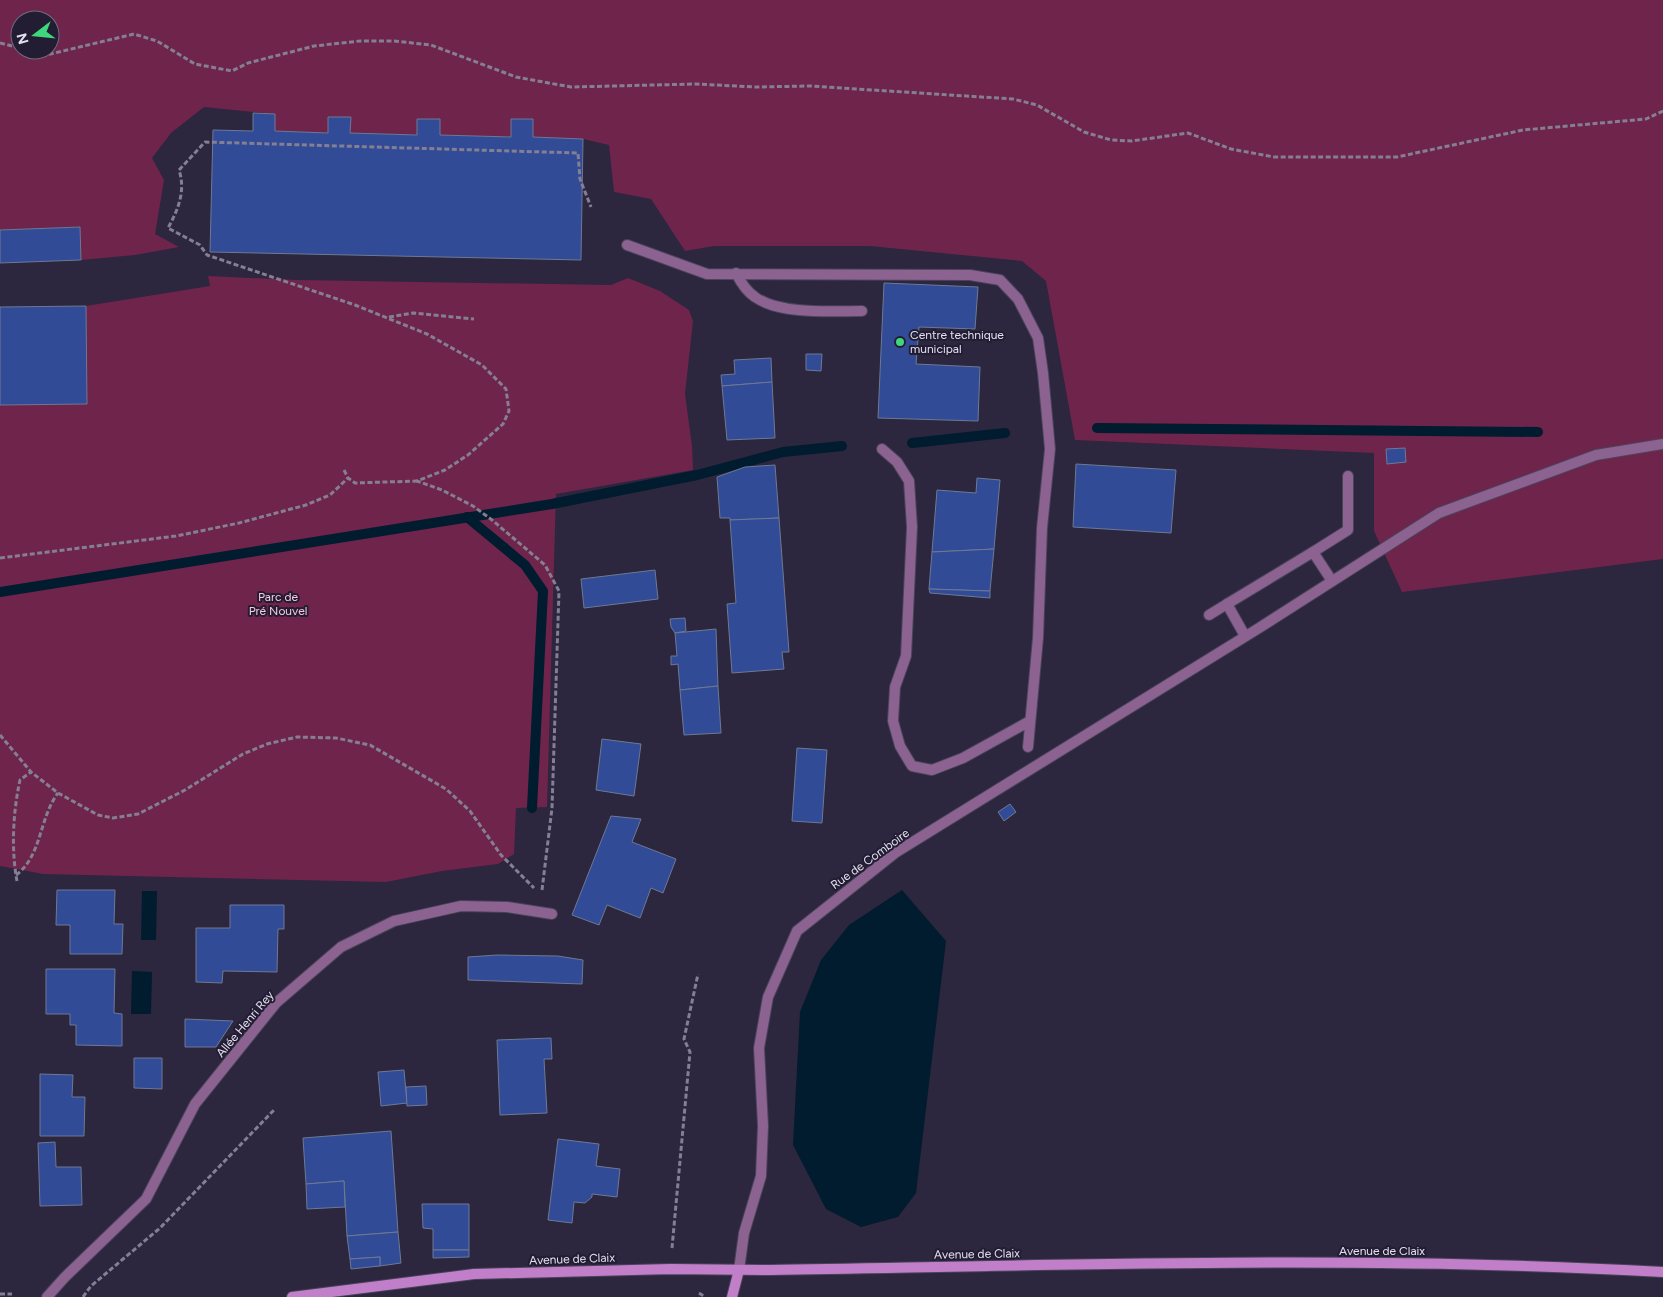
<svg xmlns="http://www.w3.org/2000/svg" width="1663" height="1297" font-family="Figtree,sans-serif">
  <rect width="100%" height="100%" fill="#2c263e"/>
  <g fill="#6f244b" fill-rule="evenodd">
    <path d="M0 0H1663V559L1402 592 1374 531V453L1075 440 1046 281 1022 261 870 246H714L685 251 651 199 614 192 609 145 583 139 533 137V119H511V137L350 133V117H328V133L275 131V114L204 107 171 133 152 158 164 180 155 234 179 247 135 255 81 260 80 227 0 230ZM20 20H50V50H20Z"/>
    <path d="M208 276 298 280 611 285 628 278 660 291 689 310 693 321 685 394 692 446 693 470 556 494 547 807 516 808 514 854 498 864 442 871 386 882 43 874 0 866V405L87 404 86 306 210 286Z"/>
  </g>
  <g fill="#001c2e">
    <path d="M902 890 946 941 916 1193 898 1217 861 1227 826 1209 793 1145 800 1012 821 960 849 925Z"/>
    <path d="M142 891H157L156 940H141Z"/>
    <path d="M132 971 152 972 151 1014H131Z"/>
  </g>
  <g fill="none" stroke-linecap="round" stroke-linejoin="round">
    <g stroke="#001c2e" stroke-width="10">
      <path d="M1097 428 1538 432"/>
      <path d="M912 443 1005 433"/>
      <path d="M467 517 525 565 543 591 532 808"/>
      <path d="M0 592 552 504 697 475 783 452 842 446"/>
    </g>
  </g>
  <g fill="#314b97" stroke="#6e7994">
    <path d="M253 113 275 114V131L328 133V117H351L350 133 417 135V119H440V135L511 137V119H533V137L583 139 581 260 210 252 213 130 253 131Z"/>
    <path d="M80 227 81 260 0 263V230Z"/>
    <path d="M884 283 978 287 975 329 919 327 916 364 980 367 978 421 878 418Z"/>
    <path d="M86 306 87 404 0 405V307Z"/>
    <path d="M806 354H822L821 371 806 370Z"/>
    <path d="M771 358 772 382 722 386 721 375 735 374 734 360Z"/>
    <path d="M772 382 775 438 727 440 722 386Z"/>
    <path d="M1405 448 1406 462 1387 464 1386 449Z"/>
    <path d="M1076 464 1176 470 1171 533 1073 527Z"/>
    <path d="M775 465 779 518 730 520V518H720L717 477 745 467Z"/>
    <path d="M977 478 1000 480 994 549 932 552 937 490 976 493Z"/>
    <path d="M779 518 789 652H782L784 669 732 673 727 604 736 603 730 520Z"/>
    <path d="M994 549 990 591 929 589 932 552Z"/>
    <path d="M655 570 658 599 584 608 581 579Z"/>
    <path d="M929 589 990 591V598L930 593Z"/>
    <path d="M685 618 686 631 675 633 671 627 670 619Z"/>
    <path d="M716 629 718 686 680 690 678 664 671 665V656H677L675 633Z"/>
    <path d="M718 686 721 733 684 735 680 690Z"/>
    <path d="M602 739 641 744 634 796 596 790Z"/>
    <path d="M797 748 827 750 822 823 792 821Z"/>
    <path d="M1010 804 1016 812 1004 821 998 812Z"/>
    <path d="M611 816 641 819 632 842 676 859 663 893 651 888 640 918 607 905 599 925 572 915Z"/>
    <path d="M57 890H115L114 924H123L122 954H70V925H56Z"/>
    <path d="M230 905H284V929H278L277 972 223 971 222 983 196 982V928H230Z"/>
    <path d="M497 955 558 956 583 960 582 984 468 980V957Z"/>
    <path d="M46 969H115L114 1013 122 1014V1046L76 1045V1025H70V1014H46Z"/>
    <path d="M185 1019 233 1021 216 1047H185Z"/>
    <path d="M551 1038 552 1059H544L547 1113 500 1115 497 1040Z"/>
    <path d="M134 1058H162V1089L134 1088Z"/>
    <path d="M404 1070 407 1103 381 1106 378 1072Z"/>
    <path d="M40 1074 73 1075 72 1097H85L84 1136H40Z"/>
    <path d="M426 1086 427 1105 407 1106 406 1087Z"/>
    <path d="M391 1131 398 1232 347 1236 344 1181 306 1184 303 1138Z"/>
    <path d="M558 1139 599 1144 596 1166 620 1169 617 1197 592 1194V1197L585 1203 574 1202 572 1223 548 1220Z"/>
    <path d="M55 1142 56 1167H81L82 1205 40 1206 38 1143Z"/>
    <path d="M344 1181 345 1207 307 1209 306 1184Z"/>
    <path d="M422 1204H469V1250H433V1229L423 1228Z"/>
    <path d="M398 1232 401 1263 380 1266V1257L350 1259 347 1236Z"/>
    <path d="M433 1250H469V1257L433 1258Z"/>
    <path d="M380 1257V1266L351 1269 350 1259Z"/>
  </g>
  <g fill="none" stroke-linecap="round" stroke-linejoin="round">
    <g stroke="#49445a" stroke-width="12">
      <g id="lane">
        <path d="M627 245 707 274 970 275 1000 280 1018 299 1038 338 1043 373 1050 449 1042 528 1038 638 1028 747"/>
        <path d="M736 273C741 283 746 291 755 297 780 315 832 311 862 311"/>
        <path d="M882 449 897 462 909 481 912 527 906 656 895 687 893 721 900 746 912 766 932 770 963 758 1030 721"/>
        <path d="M1313 552 1348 530V476"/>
        <path d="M1209 615 1227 604"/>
        <path d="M1245 636 1227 604 1313 552 1332 581"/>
      </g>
    </g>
    <g stroke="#49445a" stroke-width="12">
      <g id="street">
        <path d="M739 1270 744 1233 761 1176 763 1126 759 1048 768 997 797 931 895 853 1259 628 1439 513 1596 455 1663 444"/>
        <path d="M47 1297 65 1277 146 1199 195 1104 276 1003 341 947 394 921 461 906 507 907 552 914"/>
      </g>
    </g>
    <g stroke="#49445a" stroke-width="12">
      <g id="secondary">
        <path d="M292 1297 474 1274 671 1269 770 1270C1067 1265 1366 1255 1663 1272"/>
        <path d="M732 1297 739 1270"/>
      </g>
    </g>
    <g stroke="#847f93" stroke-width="3" stroke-dasharray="5 2.5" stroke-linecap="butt">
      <path d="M0 43 20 48"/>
      <path d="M27 50 46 55 134 34 157 41 195 64 232 71 248 63 314 46 360 41H394L431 45 516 77 571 87 696 84 756 87 810 86 1013 99 1037 105 1084 132 1111 140 1132 141 1188 133 1231 149 1274 157H1397L1523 130 1646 119 1663 111"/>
      <path d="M389 317 413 313 474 319"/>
      <path d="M344 470 348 478 355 483 417 481"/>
      <path d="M0 558 176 536 239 523 306 505 330 495 348 478"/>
      <path d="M0 735 31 772 58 793 98 815 113 818 138 814 185 790 243 754 267 744 297 737 336 738 370 745 446 789 470 811 501 855 534 888"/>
      <path d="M16 875C42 856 39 818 58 793"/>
      <path d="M17 881C11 849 13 812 20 780L31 772"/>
      <path d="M542 890 552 808 559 591 545 565 492 520 473 506 442 490 417 481 445 470 468 455 503 424 509 411 506 389 482 365 427 334 355 305 207 255 200 245 168 228C178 210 186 191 179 170L205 142 578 153 580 179 591 207"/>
      <path d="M672 1248 690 1052 684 1039 698 974"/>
      <path d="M699 1293 705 1297"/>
      <path d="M0 1294H12"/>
      <path d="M83 1297 91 1286 160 1228 274 1110"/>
    </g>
    <use href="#lane" stroke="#8b6290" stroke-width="10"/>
    <use href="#street" stroke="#8b6290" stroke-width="10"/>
    <use href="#secondary" stroke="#c27fc9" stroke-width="10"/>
  </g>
  <circle fill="#3ed77d" stroke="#231d34" stroke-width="2" cx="900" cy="342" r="5"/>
  <g text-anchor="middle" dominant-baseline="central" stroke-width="4" stroke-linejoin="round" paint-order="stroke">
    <g font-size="12" fill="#e4e0f0" stroke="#231d34" text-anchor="start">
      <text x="910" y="335">Centre technique<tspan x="910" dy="14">municipal</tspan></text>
    </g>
    <g font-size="12" fill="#fbc8dd" stroke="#231d34">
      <text x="278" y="597">Parc de<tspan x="278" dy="14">Pré Nouvel</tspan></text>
    </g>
    <g font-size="12" fill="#e4e0f0" stroke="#231d34">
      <text transform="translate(870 859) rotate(-36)">Rue de Comboire</text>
      <text transform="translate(245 1024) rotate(-50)">Allée Henri Rey</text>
      <text x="1382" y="1251">Avenue de Claix</text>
      <text transform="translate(977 1254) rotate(-1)">Avenue de Claix</text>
      <text transform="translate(572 1259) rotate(-2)">Avenue de Claix</text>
    </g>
  </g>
  <g transform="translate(35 35) rotate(254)"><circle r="24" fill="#231d34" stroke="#706b7f"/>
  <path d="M0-4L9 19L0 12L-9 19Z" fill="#3ed77d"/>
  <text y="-8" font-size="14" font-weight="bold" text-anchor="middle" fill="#e4e0f0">N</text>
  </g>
</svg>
